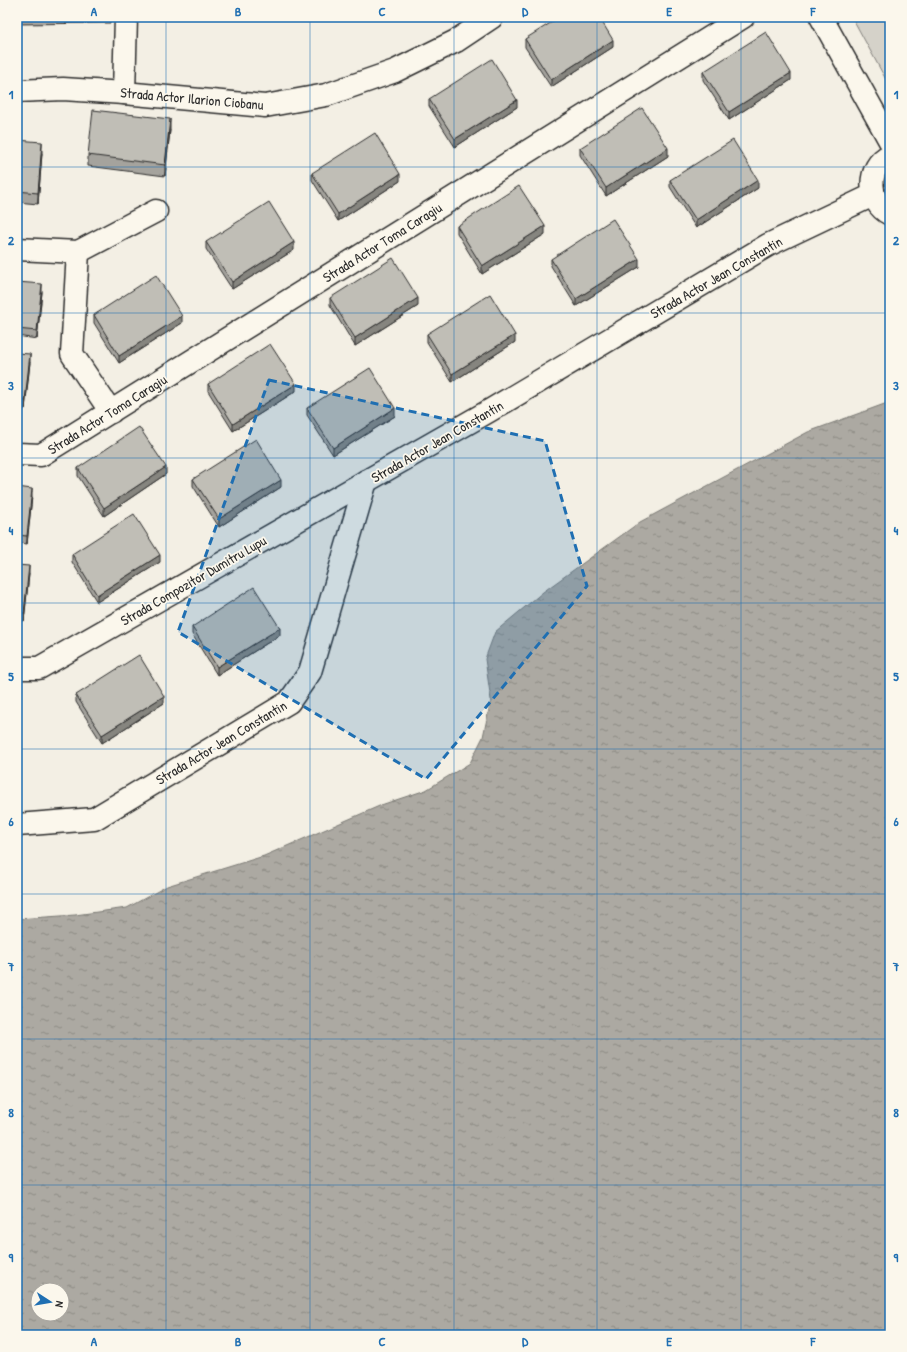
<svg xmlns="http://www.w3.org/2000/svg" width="907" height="1352" font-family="'Patrick Hand',sans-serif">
  <defs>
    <pattern id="water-ripples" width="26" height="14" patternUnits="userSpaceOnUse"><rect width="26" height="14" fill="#aca9a2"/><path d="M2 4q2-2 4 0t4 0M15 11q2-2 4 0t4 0" fill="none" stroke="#8c8a84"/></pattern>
  </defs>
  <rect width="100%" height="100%" fill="#f3efe4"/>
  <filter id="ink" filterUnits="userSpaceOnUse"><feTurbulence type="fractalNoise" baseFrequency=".025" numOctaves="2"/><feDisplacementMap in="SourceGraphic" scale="8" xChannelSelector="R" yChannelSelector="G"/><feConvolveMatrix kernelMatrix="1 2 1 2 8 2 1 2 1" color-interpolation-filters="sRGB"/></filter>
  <g filter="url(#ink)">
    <path fill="#d5d2c9" stroke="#807e7a" d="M852 17H890V87Z"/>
    <path fill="url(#water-ripples)" stroke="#787772" fill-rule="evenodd" d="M890 402V1335H17V919L75 915 127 908 167 886 264 856 384 804 426 790 470 763 483 737 491 700 485 659 495 632 543 592 640 522 808 432ZM38 1290H62V1314H38Z"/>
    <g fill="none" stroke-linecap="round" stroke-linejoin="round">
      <g stroke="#2b2b2b" stroke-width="25">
        <g id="minor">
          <path d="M821 17 890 141"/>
          <path d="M17 91 63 89 124 93 265 106 326 95 395 71 456 41 492 17"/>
          <path d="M124 93 126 17"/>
          <path d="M890 155C866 166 867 203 890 214"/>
          <path d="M17 249 78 252 156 211"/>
          <path d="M78 252 72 354 111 412"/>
          <path d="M17 454 41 455 743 17"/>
          <path d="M17 668H39L489 411 768 245 873 195"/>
          <path d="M17 825 94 819 289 702 310 672 366 481"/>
        </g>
      </g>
      <use href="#minor" stroke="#fbf7ec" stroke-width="22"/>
    </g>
    <g fill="#a5a39d" stroke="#2b2b2b">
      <path d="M17 17H110V23L17 24Z"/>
      <path d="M525 39 613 47 551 87 525 47Z"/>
      <path d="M703 72 791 80 729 120 703 80Z"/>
      <path d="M429 99 517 107 455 147 429 106Z"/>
      <path d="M170 130 165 176 88 166V155Z"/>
      <path d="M17 140 42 153 38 204 17 202Z"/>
      <path d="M580 148 668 156 606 196 580 155Z"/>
      <path d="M312 173 400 181 338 221 312 180Z"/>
      <path d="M670 180 758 188 696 228 670 187Z"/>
      <path d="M457 226 545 234 482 274 457 233Z"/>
      <path d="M206 242 294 250 232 289 206 249Z"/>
      <path d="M551 259 639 267 576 306 551 266Z"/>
      <path d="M17 282 42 292 37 339 17 336Z"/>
      <path d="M330 298 418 306 355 346 330 305Z"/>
      <path d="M94 315 182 323 119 363 94 323Z"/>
      <path d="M427 334 515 342 452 382 427 342Z"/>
      <path d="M17 353 30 362 25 409 17 408Z"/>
      <path d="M208 384 296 391 233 431 208 391Z"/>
      <path d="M307 408 395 416 333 455 307 415Z"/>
      <path d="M78 468 166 474 104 516 78 476Z"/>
      <path d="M193 479 281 487 219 527 193 486Z"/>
      <path d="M17 487 32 496 27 544 17 543Z"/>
      <path d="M72 554 160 562 97 602 72 562Z"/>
      <path d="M17 565 29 574 24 621 17 620Z"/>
      <path d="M192 627 280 635 217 675 192 634Z"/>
      <path d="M76 695 164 703 102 743 76 702Z"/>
    </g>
    <g fill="#86857f" stroke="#2b2b2b">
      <path d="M613 40V47L551 87V80Z"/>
      <path d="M791 73V80L729 120V112Z"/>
      <path d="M517 100V107L455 147V139Z"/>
      <path d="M170 119V130L165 176V165Z"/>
      <path d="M42 142V153L38 204V193Z"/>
      <path d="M668 148V156L606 196V188Z"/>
      <path d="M400 174V181L338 221V214Z"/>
      <path d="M758 180V188L696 228V220Z"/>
      <path d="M545 226V234L482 274V266Z"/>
      <path d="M294 242V250L232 289V282Z"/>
      <path d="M639 259V267L576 306V299Z"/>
      <path d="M42 284V292L37 339V331Z"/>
      <path d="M418 298V306L355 346V338Z"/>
      <path d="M182 316V323L119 363V356Z"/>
      <path d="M515 335V342L452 382V374Z"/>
      <path d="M30 354V362L25 409V401Z"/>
      <path d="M296 384V391L233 431V424Z"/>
      <path d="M395 408V416L333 455V448Z"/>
      <path d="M166 467V474L104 516V508Z"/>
      <path d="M281 480V487L219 527V519Z"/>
      <path d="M32 489V496L27 544V536Z"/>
      <path d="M160 555V562L97 602V595Z"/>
      <path d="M29 566V574L24 621V613Z"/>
      <path d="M280 628V635L217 675V667Z"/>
      <path d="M164 696V703L102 743V735Z"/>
    </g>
    <g fill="#c0beb6" stroke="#2b2b2b">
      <path d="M560 17H599L613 40 551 80 525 39Z"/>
      <path d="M766 32 791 73 729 112 703 72Z"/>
      <path d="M492 59 517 100 455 139 429 99Z"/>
      <path d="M642 108 668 148 606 188 580 148Z"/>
      <path d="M93 110 170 119 165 165 88 155Z"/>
      <path d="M375 133 400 174 338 214 312 173Z"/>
      <path d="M17 140 42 142 38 193 17 191Z"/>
      <path d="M733 140 758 180 696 220 670 180Z"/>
      <path d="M519 186 545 226 482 266 457 226Z"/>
      <path d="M269 202 294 242 232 282 206 242Z"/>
      <path d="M613 219 639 259 576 299 551 259Z"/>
      <path d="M393 258 418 298 355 338 330 298Z"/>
      <path d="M156 275 182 316 119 356 94 315Z"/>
      <path d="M17 282 42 284 37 331 17 329Z"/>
      <path d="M490 294 515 335 452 374 427 334Z"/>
      <path d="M270 344 296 384 233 424 208 384Z"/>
      <path d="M17 353 30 354 25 401 17 400Z"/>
      <path d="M370 368 395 408 333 448 307 408Z"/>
      <path d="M139 427 166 467 104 508 78 468Z"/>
      <path d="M256 439 281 480 219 519 193 479Z"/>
      <path d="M17 487 32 489 27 536 17 535Z"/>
      <path d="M134 514 160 555 97 595 72 554Z"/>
      <path d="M17 565 29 566 24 613H17Z"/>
      <path d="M254 587 280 628 217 667 192 627Z"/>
      <path d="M139 655 164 696 102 735 76 695Z"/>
    </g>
  </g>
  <path fill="#1f6fb2" fill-opacity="0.2" stroke="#1f6fb2" stroke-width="3" stroke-dasharray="8 5" stroke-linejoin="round" d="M269 380 545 441 587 586 426 779 178 632Z"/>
  <path fill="none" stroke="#1f6fb2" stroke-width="1" stroke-opacity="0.55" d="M166 17V1335M310 17V1335M454 17V1335M597 17V1335M741 17V1335M17 167H890M17 313H890M17 458H890M17 603H890M17 749H890M17 894H890M17 1039H890M17 1185H890"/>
  <g text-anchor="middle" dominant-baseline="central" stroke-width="3.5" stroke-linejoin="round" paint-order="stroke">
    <g font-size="14" fill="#2b2b2b" stroke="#fbf7ec">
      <text transform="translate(192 98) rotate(5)">Strada Actor Ilarion Ciobanu</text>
      <text transform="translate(382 242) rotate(-32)">Strada Actor Toma Caragiu</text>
      <text transform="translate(716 277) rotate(-30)">Strada Actor Jean Constantin</text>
      <text transform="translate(107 414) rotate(-32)">Strada Actor Toma Caragiu</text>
      <text transform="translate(437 441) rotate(-30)">Strada Actor Jean Constantin</text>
      <text transform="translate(193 580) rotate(-30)">Strada Compozitor Dumitru Lupu</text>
      <text transform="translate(221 742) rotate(-31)">Strada Actor Jean Constantin</text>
    </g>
  </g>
  <rect width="907" height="1352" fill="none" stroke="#fbf7ec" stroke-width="44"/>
  <g transform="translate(50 1302) rotate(102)"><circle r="19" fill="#fbf7ec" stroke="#a8a59f"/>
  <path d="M0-3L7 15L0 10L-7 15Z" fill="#1f6fb2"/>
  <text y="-6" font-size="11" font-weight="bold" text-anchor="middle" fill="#2b2b2b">N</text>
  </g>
  <rect x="22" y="22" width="863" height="1308" fill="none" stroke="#1f6fb2" stroke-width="1.5"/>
  <g font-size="13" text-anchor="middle" font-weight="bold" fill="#1f6fb2">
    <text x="94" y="16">A</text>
    <text x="238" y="16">B</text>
    <text x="382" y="16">C</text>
    <text x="525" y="16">D</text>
    <text x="669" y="16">E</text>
    <text x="813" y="16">F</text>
    <text x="11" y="99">1</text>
    <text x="896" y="99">1</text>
    <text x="11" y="245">2</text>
    <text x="896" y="245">2</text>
    <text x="11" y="390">3</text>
    <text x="896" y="390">3</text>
    <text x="11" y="535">4</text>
    <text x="896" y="535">4</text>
    <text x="11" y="681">5</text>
    <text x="896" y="681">5</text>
    <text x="11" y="826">6</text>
    <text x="896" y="826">6</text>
    <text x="11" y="971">7</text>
    <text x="896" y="971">7</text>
    <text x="11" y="1117">8</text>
    <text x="896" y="1117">8</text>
    <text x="11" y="1262">9</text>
    <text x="896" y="1262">9</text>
    <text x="94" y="1346">A</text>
    <text x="238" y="1346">B</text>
    <text x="382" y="1346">C</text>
    <text x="525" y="1346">D</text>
    <text x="669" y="1346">E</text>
    <text x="813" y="1346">F</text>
  </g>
</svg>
